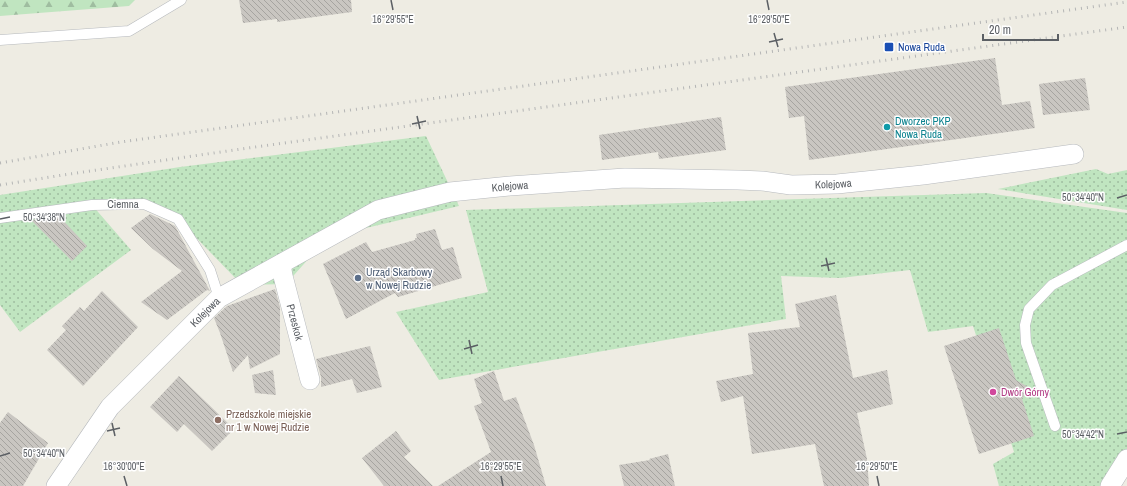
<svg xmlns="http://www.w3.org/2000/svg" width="1127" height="486" font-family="'Archivo Narrow',sans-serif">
  <defs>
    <pattern id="green-dots" width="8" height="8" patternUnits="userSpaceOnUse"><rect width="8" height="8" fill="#c0e5c0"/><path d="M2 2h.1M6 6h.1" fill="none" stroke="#9fbda0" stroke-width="1.8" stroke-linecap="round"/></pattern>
    <pattern id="forest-firs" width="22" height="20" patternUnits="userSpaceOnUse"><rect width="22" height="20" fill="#c0e5c0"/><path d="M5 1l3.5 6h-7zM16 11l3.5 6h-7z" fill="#9fbda0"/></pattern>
    <pattern id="building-back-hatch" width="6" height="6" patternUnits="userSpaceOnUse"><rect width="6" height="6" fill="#c9c6c1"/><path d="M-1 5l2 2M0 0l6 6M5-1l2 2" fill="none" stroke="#a6a4a0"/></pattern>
  </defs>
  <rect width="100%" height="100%" fill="#eeece3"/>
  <g fill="url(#green-dots)">
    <path d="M426 136 459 206 328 237 286 284 242 285 178 219 144 204 92 205 131 250 20 332 0 305V195L180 167Z"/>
    <path d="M1096 169 1108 174 1127 170V210L998 189Z"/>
    <path d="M986 193 1127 213V459L1110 486H999L993 464 1014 452 973 326 928 332 910 270 840 278 781 276 786 319 439 380 396 312 488 292 466 210Z"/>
  </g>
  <path fill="url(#forest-firs)" d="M0 0H135L129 6 0 16Z"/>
  <g fill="url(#building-back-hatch)">
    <path d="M239 0H351L352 12 277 22V19L243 23Z"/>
    <path d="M995 58 1002 105 1030 101 1035 128 809 160 804 116 789 118 785 87Z"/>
    <path d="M1085 78 1090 110 1043 115 1039 84Z"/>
    <path d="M721 117 726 150 659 159 658 152 602 160 599 135Z"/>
    <path d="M150 214 175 226 210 291 207 290 167 320 141 302 182 271 153 249 131 228Z"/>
    <path d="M59 216 87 246 72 261 31 220Z"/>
    <path d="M435 229 442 250 453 247 462 278 398 297 395 293 346 319 323 264 366 242 372 252 415 240V238H417L416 234Z"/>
    <path d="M275 289 280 307V354L250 369 248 355 233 372 220 333 214 318 227 306Z"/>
    <path d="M102 291 138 327 83 386 47 350 66 330 62 326 80 307 84 311Z"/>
    <path d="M836 295 853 378 887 370 893 404 857 413 867 459 869 486H824L815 444 752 454 743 396 721 402 716 381 753 374 748 333 800 327 795 304Z"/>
    <path d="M999 328 1016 380 1030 388 1022 399 1034 436 979 454 944 346Z"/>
    <path d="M370 346 382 387 357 393 352 379 321 387V377L316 359Z"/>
    <path d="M273 370 276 395 255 393 252 375Z"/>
    <path d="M494 371 504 401 516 397 534 445 546 486H438L491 452 474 406 482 403 474 379Z"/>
    <path d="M179 376 234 429 212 451 184 424 177 432 150 407Z"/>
    <path d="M8 412 48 443 23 486H0V423Z"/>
    <path d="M396 431 411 451 404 457 433 486H384L362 458Z"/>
    <path d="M668 454 675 486H624L619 465 650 460 649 459Z"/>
  </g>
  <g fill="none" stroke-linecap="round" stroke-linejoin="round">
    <g stroke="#b6b9bd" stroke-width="11">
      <g id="service">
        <path d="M0 40 129 31 181 0"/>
        <path d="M0 218 92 205 144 204 178 219 210 270 219 298"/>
        <path d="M1055 426 1026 343 1025 325 1029 309 1052 285 1127 245"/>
      </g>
    </g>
    <g stroke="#b6b9bd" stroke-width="20">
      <g id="minor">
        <path id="s1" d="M281 264 283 276 310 380"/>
        <path id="s2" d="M56 486 110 407 219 298 378 210 450 192 510 186 625 178 738 180 762 181 791 185 837 184 923 175 1074 154"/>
        <path d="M1110 486 1127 459"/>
      </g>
    </g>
    <use href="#service" stroke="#fff" stroke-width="10"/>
    <use href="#minor" stroke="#fff" stroke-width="19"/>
    <g stroke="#b4b5b5" stroke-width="3" stroke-dasharray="1 5" stroke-linecap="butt">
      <path d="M0 163 121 142 1127 2"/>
      <path d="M0 185 63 175 248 148 1127 27"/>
    </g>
  </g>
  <path fill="none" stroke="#5b5f64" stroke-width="1.5" d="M391 0 393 10M767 0 769 10M774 33 778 47M769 42 783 39M417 116 420 129M412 124 426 121M1117 198 1127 195M0 219 10 217M826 258 829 271M821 266 835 263M469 340 472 354M464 349 478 345M112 423 115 436M107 431 120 428M1117 434 1127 432M0 456 10 453M124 476 127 486M501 476 503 486M877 476 879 486"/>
  <rect fill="#1a4fb4" stroke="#fff" stroke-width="1.5" x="884" y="42" width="10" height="10" rx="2"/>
  <circle fill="#0f9aa8" stroke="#fff" stroke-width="1.5" cx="887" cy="127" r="4"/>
  <circle fill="#5c6f8a" stroke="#fff" stroke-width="1.5" cx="358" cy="278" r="4"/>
  <circle fill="#d1479c" stroke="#fff" stroke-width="1.5" cx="993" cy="392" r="4"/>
  <circle fill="#8d6e63" stroke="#fff" stroke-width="1.5" cx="218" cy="420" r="4"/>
  <g text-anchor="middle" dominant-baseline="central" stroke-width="3" stroke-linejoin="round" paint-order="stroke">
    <g font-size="11" fill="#164399" stroke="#fff" text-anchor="start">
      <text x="898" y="47">Nowa Ruda</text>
    </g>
    <g font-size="11" fill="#0d838f" stroke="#fff" text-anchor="start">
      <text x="895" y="121">Dworzec PKP<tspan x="895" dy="13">Nowa Ruda</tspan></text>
    </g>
    <g font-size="11" fill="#5b5f64" stroke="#fff">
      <text stroke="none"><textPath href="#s2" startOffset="890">Kolejowa</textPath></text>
      <text stroke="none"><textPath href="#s2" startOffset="566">Kolejowa</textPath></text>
      <text x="123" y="204">Ciemna</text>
      <text stroke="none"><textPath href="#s2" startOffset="230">Kolejowa</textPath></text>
      <text stroke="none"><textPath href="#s1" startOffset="60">Przeskok</textPath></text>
    </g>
    <g font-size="11" fill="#4e5e75" stroke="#fff" text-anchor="start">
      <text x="366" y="272">Urząd Skarbowy<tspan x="366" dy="13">w Nowej Rudzie</tspan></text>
    </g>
    <g font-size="11" fill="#b23c85" stroke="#fff" text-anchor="start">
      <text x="1001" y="392">Dwór Górny</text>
    </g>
    <g font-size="11" fill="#785e54" stroke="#fff" text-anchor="start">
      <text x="226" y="414">Przedszkole miejskie<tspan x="226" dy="13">nr 1 w Nowej Rudzie</tspan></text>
    </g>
  </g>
  <g font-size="10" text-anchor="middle" fill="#5b5f64" stroke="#fff" stroke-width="3" stroke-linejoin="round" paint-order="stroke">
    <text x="393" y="23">16°29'55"E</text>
    <text x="769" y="23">16°29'50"E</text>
    <text x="1083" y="201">50°34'40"N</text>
    <text x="44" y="221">50°34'38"N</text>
    <text x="1083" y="438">50°34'42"N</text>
    <text x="44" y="457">50°34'40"N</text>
    <text x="124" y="470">16°30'00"E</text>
    <text x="501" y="470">16°29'55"E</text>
    <text x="877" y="470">16°29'50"E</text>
  </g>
  <path d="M983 34v6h75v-6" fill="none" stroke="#5b5f64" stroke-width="2"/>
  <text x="989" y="34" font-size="12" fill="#5b5f64" stroke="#ffffff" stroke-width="3" paint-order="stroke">20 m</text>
</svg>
